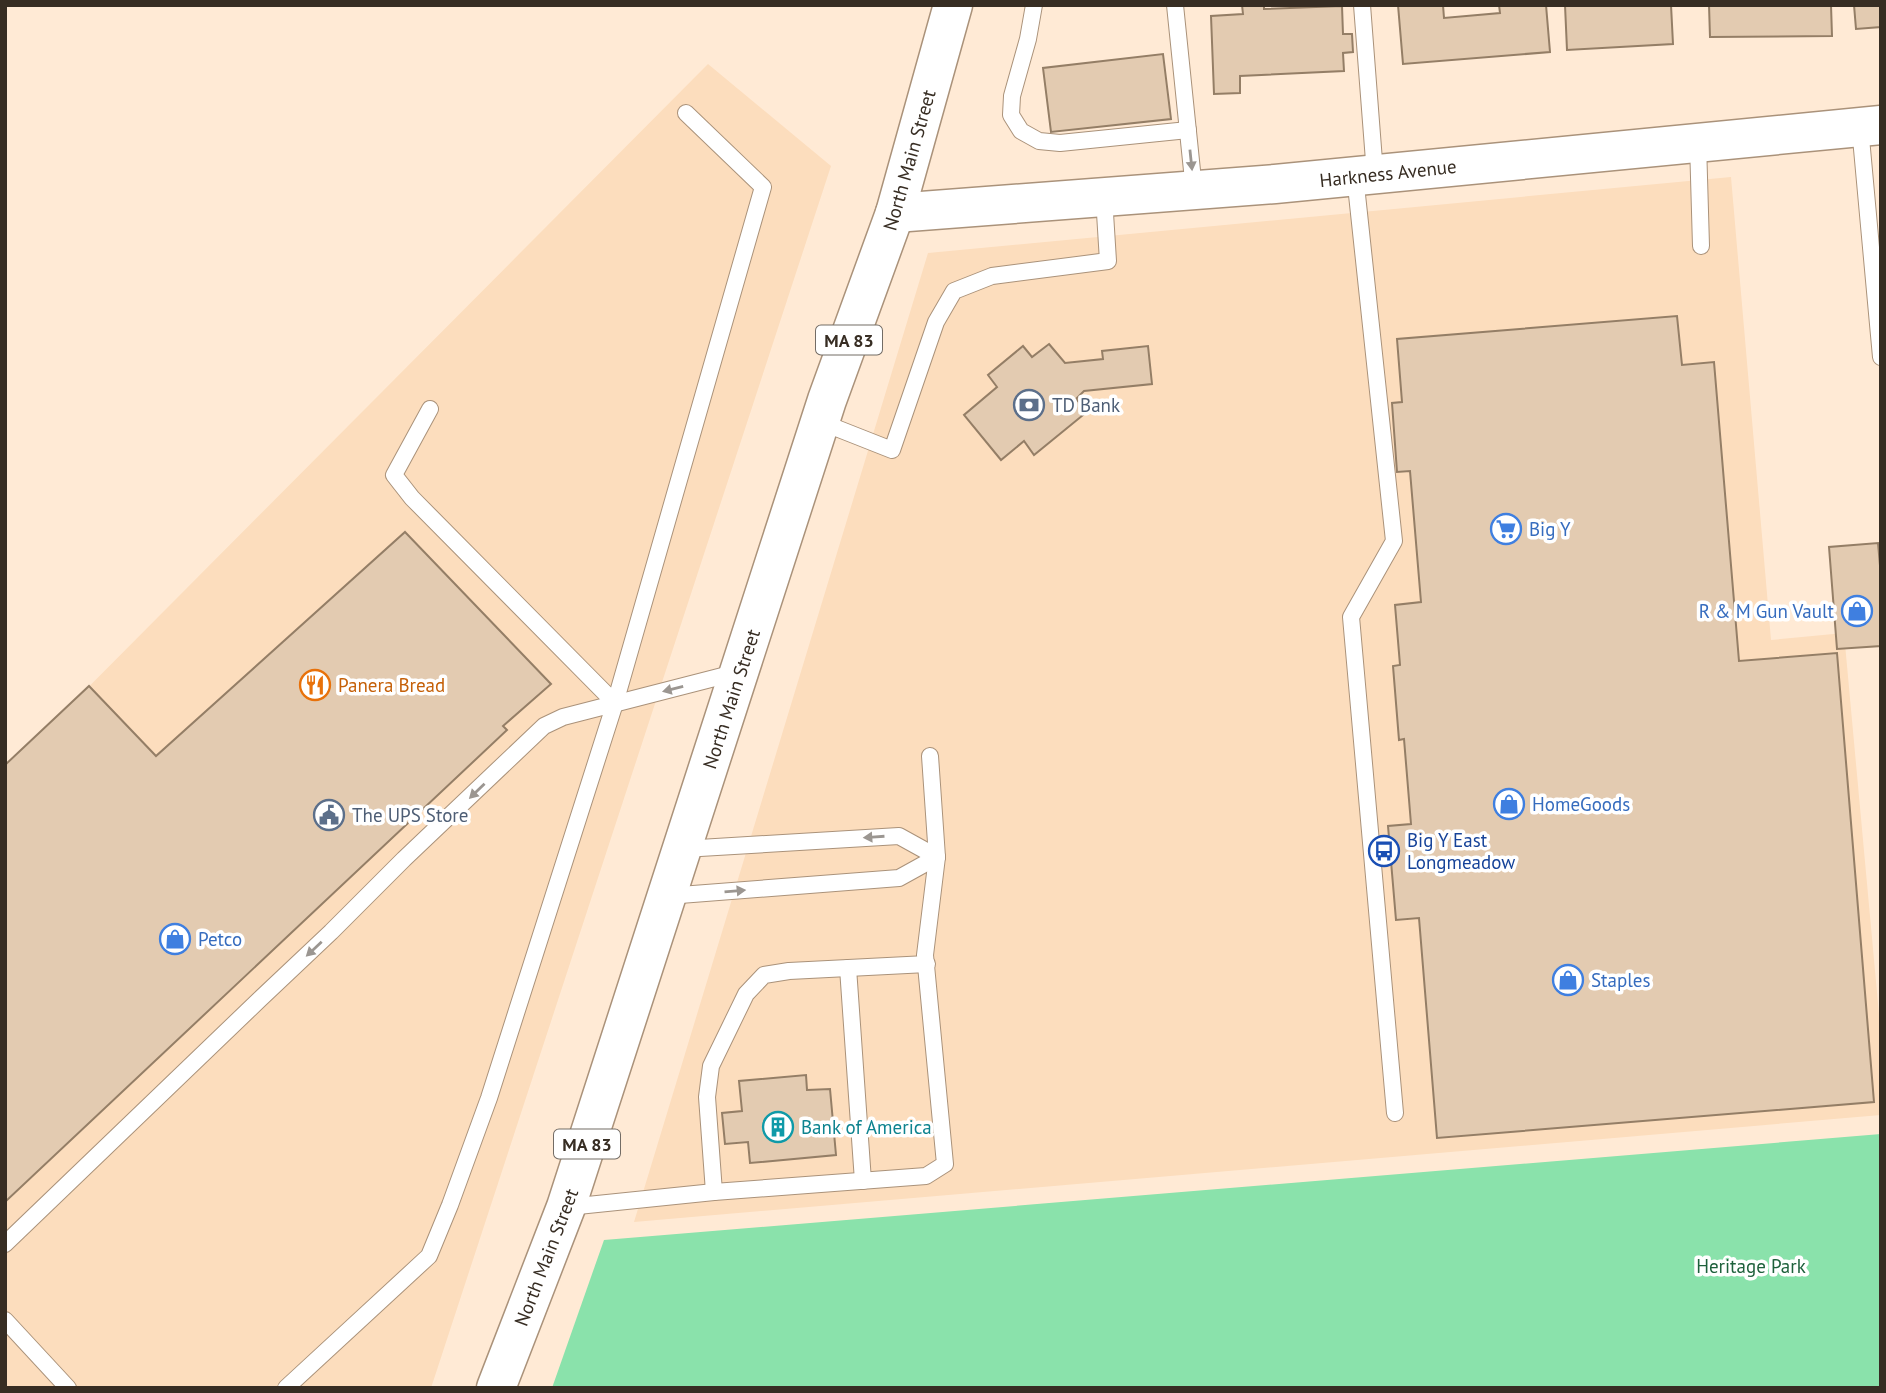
<svg xmlns="http://www.w3.org/2000/svg" width="1886" height="1393" font-family="'PT Sans',sans-serif">
  <rect width="100%" height="100%" fill="#ffead5"/>
  <g fill="#fcddbd">
    <path d="M708 64 831 166 431 1388H5V771Z"/>
    <path d="M1731 177 1771 640 1844 633 1881 1036V1115L634 1222 928 253Z"/>
  </g>
  <path fill="#8ae2ab" d="M1881 1134V1388H552L604 1240Z"/>
  <g fill="#e3cbb1" stroke="#947e66" stroke-width="2">
    <path d="M1242 5H1264V9L1342 6 1343 34H1352L1353 52 1343 53 1344 71 1240 76V93L1214 94 1211 16 1243 14Z"/>
    <path d="M1398 5H1443L1444 18 1500 13 1499 5H1546L1550 52 1403 64Z"/>
    <path d="M1565 5H1671L1673 44 1567 50Z"/>
    <path d="M1709 5H1831L1832 36 1710 37Z"/>
    <path d="M1854 5H1881V27L1856 29Z"/>
    <path d="M1163 54 1171 119 1051 132 1043 68Z"/>
    <path d="M1677 316 1682 365 1714 362 1739 661 1837 653 1874 1102 1437 1138 1419 918 1396 920 1388 826 1411 824 1404 739 1399 740 1393 666 1400 665 1395 605 1421 602 1410 471 1397 472 1392 403 1402 402 1397 339Z"/>
    <path d="M1049 344 1065 363 1103 359 1102 351 1148 346 1152 384 1084 391 1076 399 1088 411 1034 455 1024 441 1001 460 964 415 997 387 988 375 1023 346 1032 357Z"/>
    <path d="M405 532 551 684 503 726 507 730 5 1202V765L89 686 156 756Z"/>
    <path d="M1878 543 1881 577V646L1837 649 1829 547Z"/>
    <path d="M806 1075 807 1090 830 1089 836 1155 750 1163 748 1142 725 1144 722 1113 742 1111 739 1081Z"/>
  </g>
  <g fill="none" stroke-linecap="round" stroke-linejoin="round">
    <g stroke="#aa927a" stroke-width="18">
      <g id="service">
        <path d="M1034 5 1028 39 1012 96 1011 115 1021 131 1039 141 1060 143 1188 130"/>
        <path d="M1175 5 1194 190"/>
        <path d="M1362 5 1375 174"/>
        <path d="M1860 127 1881 357"/>
        <path d="M1698 143 1701 246"/>
        <path d="M1355 176 1394 541 1351 617 1395 1113"/>
        <path d="M430 409 394 475 412 498 615 703"/>
        <path d="M821 422 892 450 936 322 954 291 992 276 1108 261 1104 197"/>
        <path d="M683 849 899 836 937 857"/>
        <path d="M667 896 899 878 937 857"/>
        <path d="M848 968 863 1181"/>
        <path d="M714 1192 707 1097 711 1066 746 994 764 975 789 971 927 964"/>
        <path d="M568 1207 714 1192 926 1176 945 1164 925 955 937 857 930 756"/>
        <path d="M5 1244 259 1000 331 932 404 859 544 726 563 717 738 672"/>
        <path d="M5 1320 68 1388"/>
        <path d="M286 1388 429 1256 450 1205 489 1098 615 703 763 187 686 113"/>
      </g>
    </g>
    <g stroke="#aa927a" stroke-width="41">
      <path id="secondary" d="M895 213 1275 184 1881 125"/>
    </g>
    <g stroke="#aa927a" stroke-width="41">
      <path id="primary" d="M496 1388 566 1207 827 400 895 213 953 5"/>
    </g>
    <use href="#service" stroke="#fff" stroke-width="16"/>
    <use href="#secondary" stroke="#fff" stroke-width="38"/>
    <use href="#primary" stroke="#fff" stroke-width="38"/>
  </g>
  <defs><path id="oneway-solid" d="M-6-.8H1V-3.2L6.5 0L1 3.2V.8H-6Z" transform="scale(1.75)"/></defs>
  <g fill="#9b9691">
    <use href="#oneway-solid" transform="translate(1191 160) rotate(84)"/>
    <use href="#oneway-solid" transform="translate(673 689) rotate(166)"/>
    <use href="#oneway-solid" transform="translate(477 791) rotate(136)"/>
    <use href="#oneway-solid" transform="translate(874 837) rotate(176)"/>
    <use href="#oneway-solid" transform="translate(735 891) rotate(-5)"/>
    <use href="#oneway-solid" transform="translate(314 949) rotate(137)"/>
  </g>
  <defs>
    <g id="bank-ring" transform="scale(1.575)"><circle r="9.5" fill="#fff" stroke="#5c6f8a" stroke-width="1.5"/><path d="M-6-4H6V4H-6ZM0-2.3a2.3 2.3 0 1 0 0 4.6a2.3 2.3 0 1 0 0-4.6Z" fill="#5c6f8a"/></g>
    <g id="supermarket-ring" transform="scale(1.575)"><circle r="9.5" fill="#fff" stroke="#3f7fe0" stroke-width="1.5"/><path d="M-6-5.5h2.5l.6 2H6L4.5 2H-2.5L-4.4-4H-6ZM-1.5 3.2a1.3 1.3 0 1 0 .1 0ZM3 3.2a1.3 1.3 0 1 0 .1 0Z" fill="#3f7fe0"/></g>
    <g id="shop-ring" transform="scale(1.575)"><circle r="9.5" fill="#fff" stroke="#3f7fe0" stroke-width="1.5"/><path d="M-5-2.5h2.3a2.7 3.5 0 0 1 5.4 0H5L5.5 6h-11ZM-1.5-2.5h3a1.5 2.3 0 0 0-3 0Z" fill="#3f7fe0"/></g>
    <g id="restaurant-ring" transform="scale(1.575)"><circle r="9.5" fill="#fff" stroke="#e8710a" stroke-width="1.5"/><path d="M-5-6h1v4h1v-4h1v4h1v-4h1v5L-1.5 .5V6h-2V.5L-5-1ZM5-6V6H3V1.5H1.5Q1.5-4 5-6Z" fill="#e8710a"/></g>
    <g id="civic-ring" transform="scale(1.575)"><circle r="9.5" fill="#fff" stroke="#5c6f8a" stroke-width="1.5"/><path d="M-.6-6.5H3V-4.5H.6V-3L4-1V1h2V6H-6V1h2V-1L-.6-3ZM-1.2 2.5V6h2.4V2.5Z" fill="#5c6f8a"/></g>
    <g id="bus-ring" transform="scale(1.575)"><circle r="9.5" fill="#fff" stroke="#1a4fb4" stroke-width="1.5"/><path d="M-5-6H5V4H4V6H2V4H-2V6H-4V4H-5ZM-3.5-4V0h7V-4ZM-3.5 1.2v1.5H-2V1.2ZM2 1.2v1.5H3.5V1.2Z" fill="#1a4fb4"/></g>
    <g id="building-ring" transform="scale(1.575)"><circle r="9.5" fill="#fff" stroke="#0f9aa8" stroke-width="1.5"/><path d="M-4-6H4V6H1V3H-1V6H-4ZM-2.5-4.3h1.7v1.8h-1.7ZM.8-4.3h1.7v1.8H.8ZM-2.5-1h1.7V.8h-1.7ZM.8-1h1.7V.8H.8Z" fill="#0f9aa8"/></g>
  </defs>
  <g fill-rule="evenodd">
    <use href="#bank-ring" x="1029" y="405"/>
    <use href="#supermarket-ring" x="1506" y="529"/>
    <use href="#shop-ring" x="1857" y="611"/>
    <use href="#restaurant-ring" x="315" y="685"/>
    <use href="#shop-ring" x="1509" y="804"/>
    <use href="#civic-ring" x="329" y="815"/>
    <use href="#bus-ring" x="1384" y="851"/>
    <use href="#shop-ring" x="175" y="939"/>
    <use href="#shop-ring" x="1568" y="980"/>
    <use href="#building-ring" x="778" y="1127"/>
  </g>
  <g text-anchor="middle" dominant-baseline="central" stroke-width="7" stroke-linejoin="round" paint-order="stroke">
    <g fill="#fff" stroke="#736c65" stroke-width="2">
      <rect x="816" y="325.5" width="66" height="29" rx="5"/>
      <rect x="554" y="1129.5" width="66" height="29" rx="5"/>
    </g>
    <g font-size="18" font-weight="bold" fill="#372d23">
      <text x="849" y="340">MA 83</text>
      <text x="587" y="1144">MA 83</text>
    </g>
    <g font-size="19" fill="#372d23" stroke="#fff">
      <text transform="translate(909 160) rotate(-74)">North Main Street</text>
      <text transform="translate(1388 173) rotate(-6)">Harkness Avenue</text>
      <text transform="translate(731 699) rotate(-72)">North Main Street</text>
      <text transform="translate(546 1257) rotate(-69)">North Main Street</text>
    </g>
    <g font-size="19" fill="#4e5e75" stroke="#fff" text-anchor="start">
      <text x="1052" y="405">TD Bank</text>
      <text x="352" y="815">The UPS Store</text>
    </g>
    <g font-size="19" fill="#366cbe" stroke="#fff" text-anchor="start">
      <text x="1529" y="529">Big Y</text>
      <text x="1834" y="611" text-anchor="end">R &amp; M Gun Vault</text>
      <text x="1532" y="804">HomeGoods</text>
      <text x="198" y="939">Petco</text>
      <text x="1591" y="980">Staples</text>
    </g>
    <g font-size="19" fill="#c56008" stroke="#fff" text-anchor="start">
      <text x="338" y="685">Panera Bread</text>
    </g>
    <g font-size="19" fill="#164399" stroke="#fff" text-anchor="start">
      <text x="1407" y="840">Big Y East<tspan x="1407" dy="22">Longmeadow</tspan></text>
    </g>
    <g font-size="19" fill="#0d838f" stroke="#fff" text-anchor="start">
      <text x="801" y="1127">Bank of America</text>
    </g>
    <g font-size="19" fill="#1e613c" stroke="#fff">
      <text x="1751" y="1266">Heritage Park</text>
    </g>
  </g>
  <rect width="1886" height="1393" fill="none" stroke="#372d23" stroke-width="14"/>
</svg>
